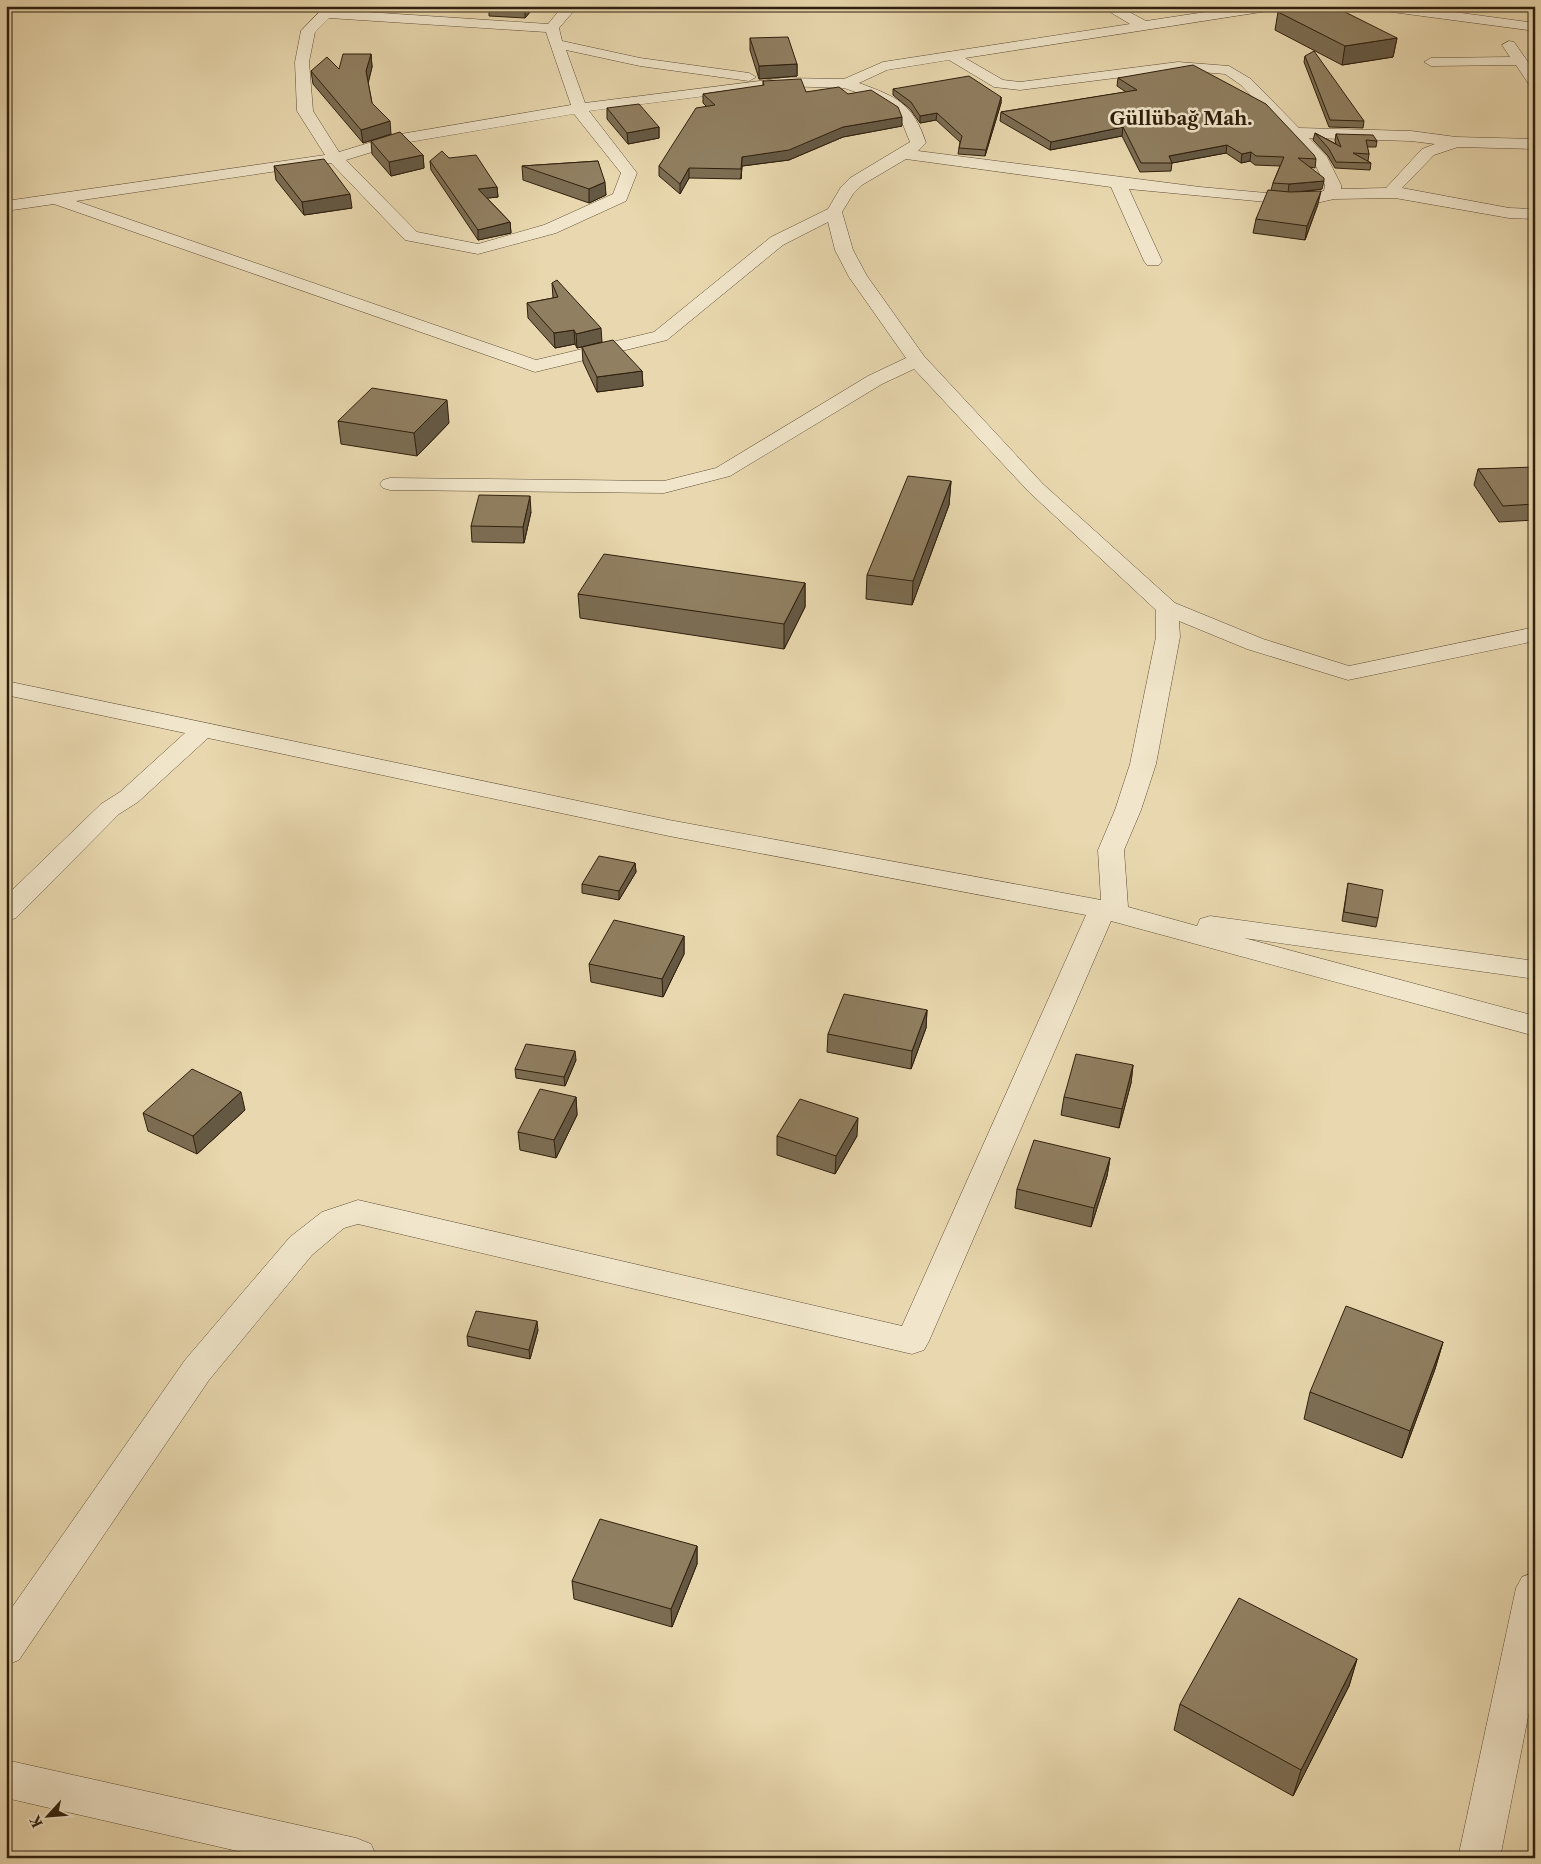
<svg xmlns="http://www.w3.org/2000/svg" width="1541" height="1864" font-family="'Libre Caslon Text',serif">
  <rect width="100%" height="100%" fill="#e9d8af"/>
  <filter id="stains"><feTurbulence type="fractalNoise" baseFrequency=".004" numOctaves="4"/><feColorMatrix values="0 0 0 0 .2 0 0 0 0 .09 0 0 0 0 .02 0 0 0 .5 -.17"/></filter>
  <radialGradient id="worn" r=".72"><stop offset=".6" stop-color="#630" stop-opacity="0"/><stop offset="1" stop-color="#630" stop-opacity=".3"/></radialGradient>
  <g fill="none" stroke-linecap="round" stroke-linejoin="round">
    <g stroke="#5e4d36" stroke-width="1">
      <g id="minor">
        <path d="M325 6H340L336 10 548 24 563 6H578L559 28 562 41 640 58 749 73 756 77 749 81 640 66 566 50 585 103 783 78 844 79 883 62 1130 24 1100 6H1118L1146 21 1245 6H1281L1274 10 965 58 1003 80 1020 82 1178 62 1229 66 1251 79 1299 128 1411 131 1456 137 1535 139V149L1458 147 1434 155 1402 188 1509 208 1535 209V219L1509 218 1395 198 1334 199 1312 204H1288L1129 189 1162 261 1159 265H1147L1144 261 1111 187 906 159 862 185 853 194 842 212 853 250 867 276 924 356 1043 484 1175 603 1263 639 1349 666 1535 627V641L1348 680 1247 649 1179 621 1180 637 1156 764 1141 810 1124 850 1128 907 1197 926 1200 919 1210 916 1535 961V979L1244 938 1535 1016V1036L1111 921 929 1341 924 1350 912 1354 358 1224 344 1228 312 1255 209 1380 19 1660 6 1665V1616L185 1360 290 1237 322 1212 358 1200 902 1326 1086 915 669 836 208 738 138 802 119 814 16 918 6 921V896L101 804 120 792 185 733 6 695V681L669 820 1101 900 1098 850 1115 810 1130 764 1156 637V610L1029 492 914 369 882 384 730 476 664 493 390 490 383 488 380 484 383 480 390 478 664 481 716 468 868 376 906 358 849 277 835 250 828 222 783 245 667 340 535 372 54 204 6 211V201L325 155 297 111 295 62 301 31ZM329 18 546 32 571 105 395 135 339 152 313 111 309 62 315 32ZM949 60 994 87 1020 90 1178 70 1225 74 1241 85 1314 162 1325 185 1324 191 1288 195 1200 187 918 151 926 143C913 103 897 97 859 83L887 70ZM783 86 844 88 876 99 899 115 910 142 850 178 841 187 828 209 771 237 654 332 536 360 76 201 331 163 405 240 478 254 556 233 626 201 637 173 589 111ZM574 114 621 173 613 194 544 225 478 244 417 232 346 160 398 144ZM1309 138 1411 141 1435 144 1422 149 1386 188 1341 189V185L1327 157Z"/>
        <path d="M1370 6H1410L1535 23V31L1377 10Z"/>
        <path d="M1509 41 1514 42 1535 72V87L1530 86 1516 65 1431 66 1424 62 1431 58 1510 57 1502 45Z"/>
        <path d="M1535 1572V1682L1500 1858H1458L1516 1588 1522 1577Z"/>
        <path d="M6 1760 356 1838 371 1844 377 1858H268L6 1798Z"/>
      </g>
    </g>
    <use href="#minor" fill="#f1e6cb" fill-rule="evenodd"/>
  </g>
  <g fill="#7c6d53" stroke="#2f1f0d">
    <path d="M489 6H535L525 18 489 16Z"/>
    <path d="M1278 12 1397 38 1393 57 1342 65 1275 30Z"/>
    <path d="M750 38 797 64V76L759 79 750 50Z"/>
    <path d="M371 54 372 67 368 82 372 103 391 134 363 143 313 84 311 71 339 69Z"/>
    <path d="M1305 56 1364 121 1363 128 1329 127 1304 62Z"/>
    <path d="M1118 78 1316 159 1315 168 1310 167 1322 189 1302 192 1318 204 1305 240 1253 233 1256 219 1271 190 1273 183 1280 166 1255 165 1250 161 1241 163 1226 153 1172 163 1171 171 1140 172 1122 136 1050 150 1000 121 1001 112 1126 92 1117 86Z"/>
    <path d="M763 81 806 92 848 94 902 126 843 137 789 160 742 166 741 179 689 178 680 194 659 176V166L706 106 703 103V94L763 86Z"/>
    <path d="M893 89 1001 97V103L985 156 958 154 960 142 936 120 920 123 910 109 893 95Z"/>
    <path d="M607 108 659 127V138L628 144 607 119Z"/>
    <path d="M1315 133 1336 144 1335 141 1336 134 1377 141 1376 147H1367L1369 154 1368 161H1367L1371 163 1370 170 1335 168 1328 156 1313 140Z"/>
    <path d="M371 141 423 155 424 168 391 176 372 154Z"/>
    <path d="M449 158 497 187 498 197 487 198 510 222 511 233 478 240 431 170 430 161Z"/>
    <path d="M598 161 606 195 589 203 523 180 522 166Z"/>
    <path d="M274 166 352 208 304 215 276 180Z"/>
    <path d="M552 283 602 342 577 348 575 344 555 348 528 318 527 303 553 298Z"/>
    <path d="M582 347 642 371 643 386 597 392 583 362Z"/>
    <path d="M338 421 449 423 417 456 341 444Z"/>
    <path d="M1535 468V520L1499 522 1474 485 1478 469Z"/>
    <path d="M951 481 949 505 912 605 866 599 867 575Z"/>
    <path d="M531 512 524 543 472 542 471 526Z"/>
    <path d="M805 583V607L784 649 580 618 578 594Z"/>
    <path d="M635 863 636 872 619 900 582 893V884Z"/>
    <path d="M1348 883 1378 918 1376 927 1342 921Z"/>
    <path d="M684 936V954L663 997 591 982 589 964Z"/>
    <path d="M927 1010 926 1028 911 1069 827 1052 828 1034Z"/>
    <path d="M576 1060 565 1086 516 1078 515 1069Z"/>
    <path d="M1133 1065 1131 1083 1119 1128 1061 1115 1064 1097Z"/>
    <path d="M576 1097 577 1115 556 1158 520 1150 518 1132Z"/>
    <path d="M245 1110 197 1154 148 1131 143 1113Z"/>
    <path d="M777 1136H857L835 1174 777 1155Z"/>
    <path d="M1110 1158 1107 1176 1091 1227 1015 1208 1017 1189Z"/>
    <path d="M538 1330 530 1359 468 1346 467 1336Z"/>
    <path d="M1443 1342 1435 1369 1402 1458 1304 1419 1310 1392Z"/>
    <path d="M697 1546V1564L672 1627 574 1599 572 1581Z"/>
    <path d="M1357 1659 1349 1686 1293 1796 1174 1730 1180 1704Z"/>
  </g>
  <g fill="#655944" stroke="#2f1f0d">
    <path d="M525 6H535L525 18Z"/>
    <path d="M1397 38 1393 57 1342 65 1345 46Z"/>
    <path d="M371 54 372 67 368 84 366 71Z"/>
    <path d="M797 64V76L759 79V66Z"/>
    <path d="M1001 97V103L985 156 986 150Z"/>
    <path d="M937 113 936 120 920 123V116Z"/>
    <path d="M902 117V126L843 137 789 160 742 166 741 179 742 157 843 127Z"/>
    <path d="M390 121 391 134 363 143 361 130Z"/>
    <path d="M659 127V138L628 144 627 133Z"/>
    <path d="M1123 127 1122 136 1050 150 1051 142Z"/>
    <path d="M1227 145 1226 153 1172 163 1169 156Z"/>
    <path d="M1251 152 1250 161 1241 163 1242 154Z"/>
    <path d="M423 155 424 168 391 176 389 162Z"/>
    <path d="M689 168V178L680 194V184Z"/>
    <path d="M1324 181 1322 189 1288 193 1289 184Z"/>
    <path d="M605 182 606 195 589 203V189Z"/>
    <path d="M497 187 498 197 479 199 478 189Z"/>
    <path d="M1321 191 1318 204 1305 240 1307 226Z"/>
    <path d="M350 194 352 208 304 215 302 202Z"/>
    <path d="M510 222 511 233 478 240V230Z"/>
    <path d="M601 328 602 342 577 348 576 334Z"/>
    <path d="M574 330 575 344 555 348 554 333Z"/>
    <path d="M642 371 643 386 597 392V377Z"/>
    <path d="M447 400 449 423 417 456 414 433Z"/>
    <path d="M951 481 949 505 912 605 913 581Z"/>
    <path d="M530 496 531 512 524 543 523 527Z"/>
    <path d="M805 583V607L784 649V624Z"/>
    <path d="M635 863 636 872 619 900V891Z"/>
    <path d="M684 936V954L663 997 662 979Z"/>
    <path d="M927 1010 926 1028 911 1069 912 1051Z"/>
    <path d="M575 1051 576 1060 565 1086 564 1077Z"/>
    <path d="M1133 1065 1131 1083 1119 1128 1122 1109Z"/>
    <path d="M241 1092 245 1110 197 1154 193 1136Z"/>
    <path d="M576 1097 577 1115 556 1158 554 1140Z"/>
    <path d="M858 1118 857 1136 835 1174 836 1156Z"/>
    <path d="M1110 1158 1107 1176 1091 1227 1094 1208Z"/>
    <path d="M537 1321 538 1330 530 1359 529 1350Z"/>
    <path d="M1443 1342 1435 1369 1402 1458 1410 1431Z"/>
    <path d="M697 1546V1564L672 1627 671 1609Z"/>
    <path d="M1357 1659 1349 1686 1293 1796 1301 1770Z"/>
  </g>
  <g fill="#907f61" stroke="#2f1f0d">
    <path d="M1311 6H1333L1397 38 1345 46 1278 12Z"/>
    <path d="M788 37 797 64 759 66 750 38Z"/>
    <path d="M1314 51 1364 121 1330 120 1305 56Z"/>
    <path d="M343 54H371L366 71 372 103 390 121 361 130 311 71 327 57 339 69Z"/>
    <path d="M1193 65 1266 104 1314 155 1316 159 1298 158 1324 178V181L1289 184 1273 183 1284 157 1256 156 1251 152 1242 154 1227 145 1169 156 1172 163H1141L1123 127 1051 142 1001 112 1137 90 1118 78Z"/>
    <path d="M969 76 1001 97 986 150 959 148 962 136 937 113 920 116 911 102 893 89Z"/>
    <path d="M801 79 806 92 839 87 848 94 871 90 898 107 902 117 843 127 789 150 742 157 741 169 689 168 680 184 659 166 696 108 715 105 703 94 764 85 763 81Z"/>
    <path d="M639 104 659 127 627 133 607 108Z"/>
    <path d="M400 132 423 155 389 162 371 141Z"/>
    <path d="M1315 133 1341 147 1336 134 1373 135 1377 141 1366 140 1369 154 1353 153 1371 163 1336 162 1329 149Z"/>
    <path d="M442 151 449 158 476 155 497 187 478 189 510 222 478 230 430 161Z"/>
    <path d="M324 159 350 194 302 202 274 166Z"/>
    <path d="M598 161 605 182 589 189 522 166Z"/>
    <path d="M1268 190 1290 192 1321 191 1307 226 1256 219Z"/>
    <path d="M557 280 601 328 576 334 574 330 554 333 527 303 558 297 552 283Z"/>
    <path d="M613 340 642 371 597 377 582 347Z"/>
    <path d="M372 388 447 400 414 433 338 421Z"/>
    <path d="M1534 467 1535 468V504L1503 506 1478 469Z"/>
    <path d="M908 476 951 481 913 581 867 575Z"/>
    <path d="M479 495 530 496 523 527 471 526Z"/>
    <path d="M604 554 805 583 784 624 578 594Z"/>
    <path d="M599 856 635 863 619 891 582 884Z"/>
    <path d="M1348 883 1383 890 1378 918 1344 912Z"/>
    <path d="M614 920 684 936 662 979 589 964Z"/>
    <path d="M844 994 927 1010 912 1051 828 1034Z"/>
    <path d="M526 1044 575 1051 564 1077 515 1069Z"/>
    <path d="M1076 1054 1133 1065 1122 1109 1064 1097Z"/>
    <path d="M192 1069 241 1092 193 1136 143 1113Z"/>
    <path d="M540 1089 576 1097 554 1140 518 1132Z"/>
    <path d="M800 1099 858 1118 836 1156 777 1136Z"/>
    <path d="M1034 1140 1110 1158 1094 1208 1017 1189Z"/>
    <path d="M1346 1306 1443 1342 1410 1431 1310 1392Z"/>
    <path d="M476 1311 537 1321 529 1350 467 1336Z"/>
    <path d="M600 1519 697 1546 671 1609 572 1581Z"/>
    <path d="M1239 1598 1357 1659 1301 1770 1180 1704Z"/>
  </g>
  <g text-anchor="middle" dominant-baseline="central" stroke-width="5" stroke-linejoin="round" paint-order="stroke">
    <g font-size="19" font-weight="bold" fill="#2f1f0d" stroke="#f1e6cb">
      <text x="1181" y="118">Güllübağ Mah.</text>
    </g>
  </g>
  <rect width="1541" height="1864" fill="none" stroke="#e9d8af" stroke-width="25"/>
  <rect x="8" y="8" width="1526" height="1849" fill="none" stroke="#2f1f0d" stroke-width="2.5"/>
  <rect x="12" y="12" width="1516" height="1839" fill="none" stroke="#2f1f0d"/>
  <g transform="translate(48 1816) rotate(244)" stroke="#f1e6cb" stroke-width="4" paint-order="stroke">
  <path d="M0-4L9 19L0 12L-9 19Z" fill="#2f1f0d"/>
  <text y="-8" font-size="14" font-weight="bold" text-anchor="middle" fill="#2f1f0d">K</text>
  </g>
  <rect width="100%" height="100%" filter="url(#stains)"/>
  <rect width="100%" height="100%" fill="url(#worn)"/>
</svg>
